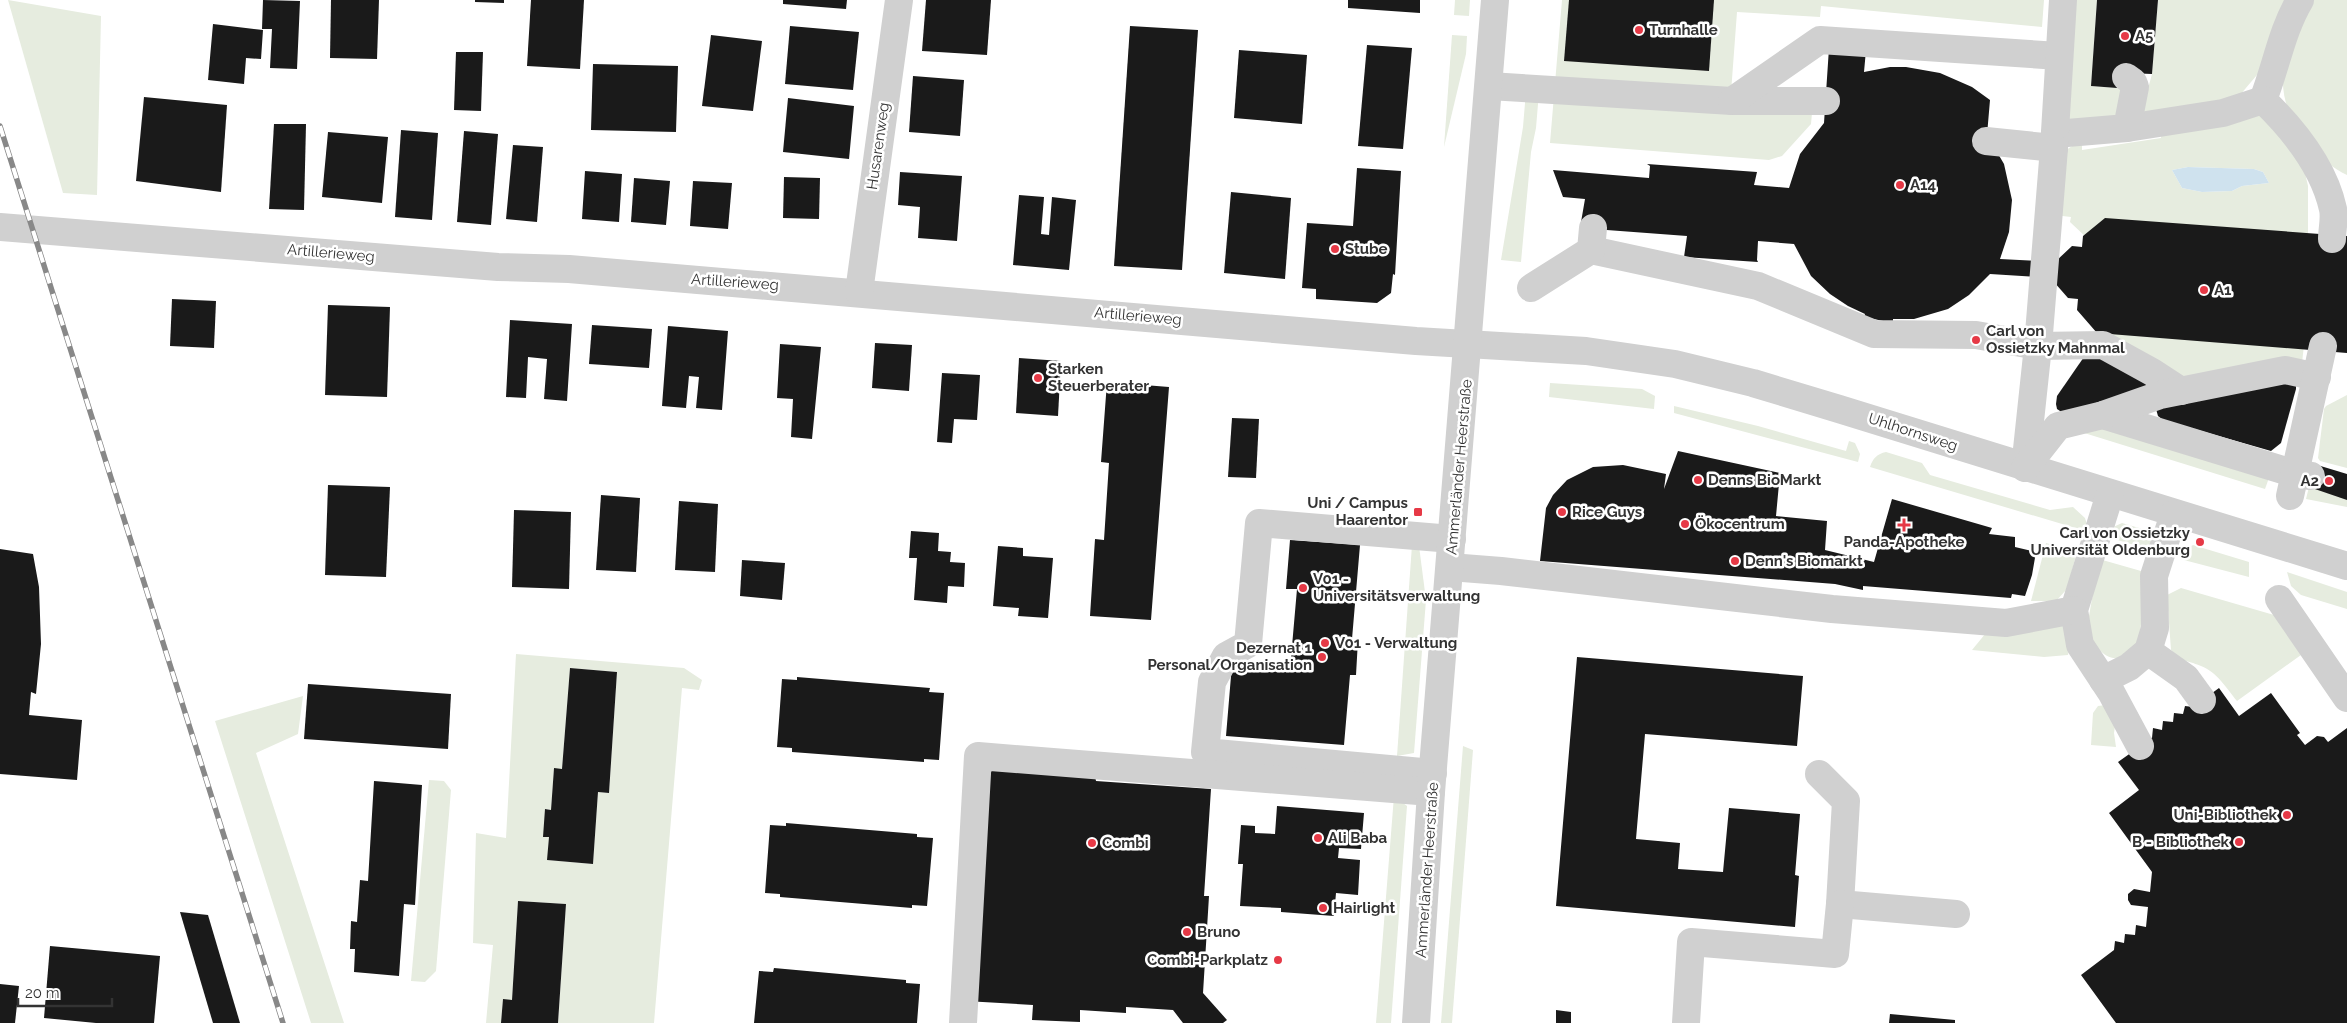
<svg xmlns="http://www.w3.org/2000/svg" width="2347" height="1023" font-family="Raleway,sans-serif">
  <rect width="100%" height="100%" fill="#fff"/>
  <g fill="#e6ecdf" fill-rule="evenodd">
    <path d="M8 0 101 16 97 195 63 193Z"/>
    <path d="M1455 0H1470L1469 16 1454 15Z"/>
    <path d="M1562 0H2044L2042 27 1821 6 1820 17 1737 12 1730 106 1812 113 1811 124 1782 156 1769 160 1550 143Z"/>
    <path d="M2070 0H2097L2091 86 2117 88 2118 79 2126 80 2120 115 2069 124Z"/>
    <path d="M2158 0H2297L2262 69 2240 95 2226 106 2144 114 2142 90 2149 85 2152 74Z"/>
    <path d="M2305 0H2347V175C2313 159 2281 118 2283 78 2283 71 2287 62 2289 55 2294 37 2300 18 2305 0Z"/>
    <path d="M1452 35 1467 36 1466 54 1444 147Z"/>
    <path d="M1526 91 1539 92 1536 128 1531 152 1521 262 1501 260 1523 127Z"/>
    <path d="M2248 115 2264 116 2303 164 2308 186V237L2088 239 2070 222 2071 217 2054 215 2058 155 2082 140V150L2161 138V128ZM2188 167 2254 169 2263 172 2269 183 2242 186 2232 191 2202 192 2182 188 2172 170Z"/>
    <path d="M2099 329 2304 345 2302 363 2187 387Z"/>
    <path d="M1550 383 1642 389 1655 396 1654 409 1549 397Z"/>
    <path d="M2347 395V468L2320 461 2318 458 2324 409 2326 406Z"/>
    <path d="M1674 406 1758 426 1846 451 1849 441 1855 443 1860 454 1858 462 1674 413Z"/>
    <path d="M2113 425 2270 475 2265 489 2081 432Z"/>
    <path d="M1886 452 1922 463 1930 475 2050 510 2073 507 2085 518 2089 532 1870 467C1873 458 1877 454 1886 452Z"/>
    <path d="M2309 487 2347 494V507L2306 499Z"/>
    <path d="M2122 523 2146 530 2152 539 2150 550 2108 537 2111 528Z"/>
    <path d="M2046 543 2077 552 2067 589 2056 601H2031Z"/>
    <path d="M1412 545 1419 546 1426 600 1414 753 1397 756Z"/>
    <path d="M2193 545 2249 562V577L2180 559 2184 551Z"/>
    <path d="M2099 559 2141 571C2141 591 2143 614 2140 634 2139 642 2135 648 2128 653 2110 668 2096 647 2086 633Z"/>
    <path d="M2287 572 2347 592V609L2301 595 2291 586Z"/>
    <path d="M2181 588 2274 615 2301 655 2237 701C2227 689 2217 672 2201 666 2184 659 2186 664 2171 650L2167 595Z"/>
    <path d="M2066 625 2070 641 2068 655 2044 657 1972 650 1990 628Z"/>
    <path d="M516 654 684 668 702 680 699 690 682 688 654 1023H558L566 904 518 901 512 1000H503L501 1023H486L493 945 473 943 476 833 506 838ZM570 668 617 672 609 793 598 792 593 864 548 860 549 837H544L546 809 551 810 554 769H562Z"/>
    <path d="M303 696 298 734 256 753 344 1023H311L215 721Z"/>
    <path d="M2106 705 2116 719 2114 733 2116 747 2091 745 2093 713 2098 706Z"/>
    <path d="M1463 746 1473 750 1452 1023H1441Z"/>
    <path d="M429 780 444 781 451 790 436 971 425 982 411 981Z"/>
    <path d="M1394 796 1407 806 1391 1023H1376Z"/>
  </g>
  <path fill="#cfe2ee" d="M2188 167 2254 169 2263 172 2269 183 2242 186 2232 191 2202 192 2182 188 2172 170Z"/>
  <g fill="#1a1a1a">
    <path d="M263 0 300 1 297 69 270 68 272 29H262Z"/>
    <path d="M331 0H379L377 59 330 58Z"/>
    <path d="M475 0H504V3L475 2Z"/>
    <path d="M531 0H584L580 69 527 66Z"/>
    <path d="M783 0H847L846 9 783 4Z"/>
    <path d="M926 0H991L987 55 922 51Z"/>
    <path d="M1348 0H1420V13L1348 8Z"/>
    <path d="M1569 0H1714L1709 71 1564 61Z"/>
    <path d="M2097 0H2158L2152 74 2127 73 2118 79 2117 88 2091 86Z"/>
    <path d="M213 24 263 30 261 59 246 58 244 84 208 80Z"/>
    <path d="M790 26 859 32 853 90 785 84Z"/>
    <path d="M1130 26 1198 30 1182 270 1114 266Z"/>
    <path d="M711 35 762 41 753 111 702 106Z"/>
    <path d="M1367 45 1412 48 1403 149 1358 146Z"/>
    <path d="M1829 48 1866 50 1864 72 1890 67H1906L1940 73 1972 87 1990 100 1987 135 2004 164 2012 200 2009 232 2000 259 2055 262 2072 246 2082 247 2083 236 2105 218 2347 236V353L2097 333 2077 310 2078 299 2068 298 2054 282V278L1990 274 1969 295 1948 309 1914 319H1893V323L1864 317 1865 314 1848 306 1830 294 1811 276 1794 244 1758 241 1757 260 1758 262 1684 257 1687 236 1580 228 1585 199 1563 197 1553 170 1649 178 1650 166 1647 164 1757 172 1754 185 1789 188 1800 154 1824 123Z"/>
    <path d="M1239 50 1307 55 1302 124 1234 118Z"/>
    <path d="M456 52H483L481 111 454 110Z"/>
    <path d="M593 64 678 66 676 132 591 130Z"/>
    <path d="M913 76 964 80 960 136 909 132Z"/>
    <path d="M144 97 227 105 221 192 136 181Z"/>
    <path d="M788 98 854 106 849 159 783 152Z"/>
    <path d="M274 124H306L304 210 269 209Z"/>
    <path d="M401 130 438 133 432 220 395 217Z"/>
    <path d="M464 131 498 134 491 225 457 222Z"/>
    <path d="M328 132 388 137 382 203 322 197Z"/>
    <path d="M513 145 543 147 537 222 506 219Z"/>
    <path d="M1357 168 1401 171 1395 275 1393 274 1391 293 1377 303 1316 299V289L1302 288 1307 223 1353 226Z"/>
    <path d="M585 171 622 174 619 222 582 219Z"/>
    <path d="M900 172 962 176 957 241 918 238 920 207 898 205Z"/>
    <path d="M784 177 820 178 819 219 783 218Z"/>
    <path d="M634 178 670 181 666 225 631 222Z"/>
    <path d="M693 181 732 183 728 229 690 226Z"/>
    <path d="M1231 192 1291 198 1285 279 1224 273Z"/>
    <path d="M1019 195 1044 197 1041 234 1049 235 1052 197 1076 200 1069 270 1013 265Z"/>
    <path d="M172 299 216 301 214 348 170 346Z"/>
    <path d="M328 305 390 307 387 397 325 395Z"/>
    <path d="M510 320 572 324 567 401 544 399 547 359 528 357 526 398 506 397Z"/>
    <path d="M592 325 652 329 649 368 589 364Z"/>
    <path d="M668 326 728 331 722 410 696 408 699 377 689 376 686 408 662 406Z"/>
    <path d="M875 343 912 345 909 391 872 388Z"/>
    <path d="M780 344 821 347 812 439 791 437 793 399 777 398Z"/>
    <path d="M2094 349 2155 387 2063 413 2057 409 2056 404 2057 396 2086 354Z"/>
    <path d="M1019 358 1061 361 1058 416 1016 413Z"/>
    <path d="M942 373 980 375 977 420 954 419 952 443 937 442Z"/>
    <path d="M2283 374 2296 383V389L2281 443 2271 451 2163 420 2158 416 2156 409Z"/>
    <path d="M1107 382 1169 387 1151 620 1090 616 1095 539 1104 540 1109 463 1101 462Z"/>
    <path d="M1232 418 1259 419 1256 478 1228 477Z"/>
    <path d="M1678 451 1780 473 1776 516 1827 521 1825 550 1874 562 1892 499 1992 528 1989 534 2015 537V547L2036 552 2032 575 2025 596 2012 594 2011 598 1863 586V590L1835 584 1540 561 1546 508 1553 495 1567 480 1593 467 1623 465 1666 474 1664 489Z"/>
    <path d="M2314 464 2347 474V500L2309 487Z"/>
    <path d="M328 485 390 487 386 577 325 575Z"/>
    <path d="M601 495 640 498 636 572 596 570Z"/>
    <path d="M679 501 718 504 715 572 675 570Z"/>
    <path d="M514 510 571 512 569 589 512 587Z"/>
    <path d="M911 531 939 533 938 551 951 552 950 562 965 563 964 587 948 586 947 603 914 600 917 558H909Z"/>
    <path d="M1290 540 1360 545 1352 639 1358 640 1356 675H1350L1344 745 1226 736 1232 664 1290 669 1297 589H1286Z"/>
    <path d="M998 546 1023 548V556L1053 558 1048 618 1018 616 1019 608 993 606Z"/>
    <path d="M0 549 33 554 39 587 41 644 36 694 31 692 29 715 82 720 77 780 0 774Z"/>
    <path d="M742 560 785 563 782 600 740 596Z"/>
    <path d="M1577 657 1803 676 1797 746 1645 734 1636 839 1680 843 1678 869 1723 872 1729 808 1800 814 1795 875 1799 876 1795 927 1556 906Z"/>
    <path d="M570 668 617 672 609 793 598 792 593 864 547 860 549 837H543L545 809 551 810 554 768 562 769Z"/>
    <path d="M797 677 930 688 929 692 944 693 939 760 924 759V762L792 752V748L777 747 782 679 797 680Z"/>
    <path d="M308 684 451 694 448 749 304 739Z"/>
    <path d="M2219 688 2239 716 2271 693 2300 733 2297 735 2305 745 2317 736 2324 737 2328 742 2347 728V1023H2116L2081 975 2114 950 2115 941 2124 943 2125 934 2135 935 2136 925 2146 927 2148 907 2131 905 2128 900V894L2134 889 2150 892 2152 872 2109 813 2139 790 2118 762 2142 745 2143 736 2152 738 2153 728 2162 730 2163 721 2173 722 2174 713 2183 714 2185 706 2193 707Z"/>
    <path d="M996 767 1095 776 1096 781 1211 789 1204 896H1209L1203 993 1227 1020 1223 1023H1183L1173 1010 1126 1007V1013L1080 1010V1022L1032 1020 1033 1005 965 1001 982 780Z"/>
    <path d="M374 781 422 785 415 905 404 904 399 976 354 972 355 949H350L351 921 357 922 360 880 368 881Z"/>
    <path d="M1277 806 1364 813 1361 849 1339 848 1338 858 1360 860 1358 895 1336 893 1334 916 1281 912V908L1240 906 1243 864H1238L1241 825 1255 826V833L1275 834Z"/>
    <path d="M786 823 917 834V837L933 838 927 906 912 905V908L780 897V894L765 893 770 825 786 826Z"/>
    <path d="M518 901 566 904 558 1023H501L503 999 512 1000Z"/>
    <path d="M180 912 208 915 240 1023H213Z"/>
    <path d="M50 946 160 956 154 1023H96L44 1018Z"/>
    <path d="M774 968 906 980V983L920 984 917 1023H754L759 971 773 972Z"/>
    <path d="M0 984 19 986 15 1023H0Z"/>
    <path d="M1556 1010 1571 1012V1023H1556Z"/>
    <path d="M1890 1014 1955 1020V1023H1889Z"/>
  </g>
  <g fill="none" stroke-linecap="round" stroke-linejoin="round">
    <g stroke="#d0d0d0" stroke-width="28">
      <path d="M2300 0C2282 30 2276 67 2263 100 2293 129 2324 168 2333 209 2335 218 2332 230 2332 239"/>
      <path d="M1489 86 1732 101H1826"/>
      <path d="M1732 101 1820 40 2059 56"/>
      <path d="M2127 128 2223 113 2263 100"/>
      <path d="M2055 134 2127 128 2135 87 2133 82 2126 77"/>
      <path d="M1986 141 2054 148 2063 0"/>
      <path d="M0 227 498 267 569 269 1416 341 1586 351 1675 364 1753 383 1839 409 2347 566"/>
      <path d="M1591 250 1758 286 1874 334 1976 335 2038 346 2103 345 2152 372 2181 391"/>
      <path d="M1531 288 1591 250 1593 228"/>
      <path d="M859 292 899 0"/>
      <path d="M2103 415 2296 474 2311 476"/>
      <path d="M2025 468 2038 346 2054 148"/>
      <path d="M2025 468 2058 426 2103 415 2160 395 2285 370 2317 377"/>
      <path d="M2110 494 2074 610 2080 645 2111 692 2140 746"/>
      <path d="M2290 496 2323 346"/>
      <path d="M1450 567 1501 571 1832 609 2006 623 2074 610"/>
      <path d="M2279 599 2347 698"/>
      <path d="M2148 651 2186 678 2202 700"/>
      <path d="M2103 680 2129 667 2148 651 2155 628 2154 576 2174 514"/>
      <path d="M1433 773 1205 752 1212 682 1226 656 1248 644 1259 523 1452 539"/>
      <path d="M1819 774 1846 801 1840 904 1956 914"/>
      <path d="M963 1023 978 756 1431 792"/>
      <path d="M1416 1023 1431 792 1495 0"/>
      <path d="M1686 1023 1691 942 1835 954 1840 904"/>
    </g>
    <g stroke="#888" stroke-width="5.5">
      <path id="rail" d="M0 126 283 1023"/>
    </g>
    <use href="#rail" stroke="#fff" stroke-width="4" stroke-dasharray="11" stroke-linecap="butt"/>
  </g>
  <g fill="#e63946" stroke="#fff" stroke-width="2">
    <circle cx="1639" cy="30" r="5"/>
    <circle cx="2125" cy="36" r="5"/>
    <circle cx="1900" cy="185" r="5"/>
    <circle cx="1335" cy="249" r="5"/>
    <circle cx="2204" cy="290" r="5"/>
    <circle cx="1976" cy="340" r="5"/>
    <circle cx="1038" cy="378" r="5"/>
    <circle cx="1698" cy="480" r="5"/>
    <circle cx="2329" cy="481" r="5"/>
    <rect x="1413" y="507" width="10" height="10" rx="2.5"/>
    <circle cx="1562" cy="512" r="5"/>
    <circle cx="1685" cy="524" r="5"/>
    <path d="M1901.5 517.5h5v5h5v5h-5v5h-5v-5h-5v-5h5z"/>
    <circle cx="2200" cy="542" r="5"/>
    <circle cx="1735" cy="561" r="5"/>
    <circle cx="1303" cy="588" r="5"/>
    <circle cx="1325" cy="643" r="5"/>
    <circle cx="1322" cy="657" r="5"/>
    <circle cx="2287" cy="815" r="5"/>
    <circle cx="1318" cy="838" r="5"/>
    <circle cx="2239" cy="842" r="5"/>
    <circle cx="1092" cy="843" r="5"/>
    <circle cx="1323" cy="908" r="5"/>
    <circle cx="1187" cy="932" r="5"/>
    <circle cx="1278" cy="960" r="5"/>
  </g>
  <g text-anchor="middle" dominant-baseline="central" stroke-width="5" stroke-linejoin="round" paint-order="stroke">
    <g font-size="15" font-weight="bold" fill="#333" stroke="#fff" text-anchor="start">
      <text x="1649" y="30">Turnhalle</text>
      <text x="2135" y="36">A5</text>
      <text x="1910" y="185">A14</text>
      <text x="1345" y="249">Stube</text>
      <text x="2214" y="290">A1</text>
      <text x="1986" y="331">Carl von<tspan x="1986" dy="17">Ossietzky Mahnmal</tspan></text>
      <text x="1048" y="369">Starken<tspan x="1048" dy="17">Steuerberater</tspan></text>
      <text x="1708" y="480">Denns BioMarkt</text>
      <text x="2319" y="481" text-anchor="end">A2</text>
      <text x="1408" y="503" text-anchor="end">Uni / Campus<tspan x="1408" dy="17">Haarentor</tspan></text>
      <text x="1572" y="512">Rice Guys</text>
      <text x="1695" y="524">Ökocentrum</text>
      <text x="2190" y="533" text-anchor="end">Carl von Ossietzky<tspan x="2190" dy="17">Universität Oldenburg</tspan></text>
      <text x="1904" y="542" text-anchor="middle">Panda-Apotheke</text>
      <text x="1745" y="561">Denn's Biomarkt</text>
      <text x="1313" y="579">V01 -<tspan x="1313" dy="17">Universitätsverwaltung</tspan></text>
      <text x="1335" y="643">V01 - Verwaltung</text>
      <text x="1312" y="648" text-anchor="end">Dezernat 1<tspan x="1312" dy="17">Personal/Organisation</tspan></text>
      <text x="2277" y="815" text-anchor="end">Uni-Bibliothek</text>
      <text x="1328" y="838">Ali Baba</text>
      <text x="2229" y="842" text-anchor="end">B - Bibliothek</text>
      <text x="1102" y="843">Combi</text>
      <text x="1333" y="908">Hairlight</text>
      <text x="1197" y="932">Bruno</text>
      <text x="1268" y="960" text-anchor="end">Combi-Parkplatz</text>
    </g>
    <g font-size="15" fill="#333" stroke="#fff">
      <text transform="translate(878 146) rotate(-82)">Husarenweg</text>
      <text transform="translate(331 253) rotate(5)">Artillerieweg</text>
      <text transform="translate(735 282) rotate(4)">Artillerieweg</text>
      <text transform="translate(1138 316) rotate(5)">Artillerieweg</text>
      <text transform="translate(1913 432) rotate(18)">Uhlhornsweg</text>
      <text transform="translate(1459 467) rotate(-85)">Ammerländer Heerstraße</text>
      <text transform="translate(1427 870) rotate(-86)">Ammerländer Heerstraße</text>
    </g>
  </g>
  <path d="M18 998v8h94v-8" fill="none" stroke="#333333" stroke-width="2.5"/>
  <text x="25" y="998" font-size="15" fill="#333333" stroke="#ffffff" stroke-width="4" paint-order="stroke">20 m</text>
</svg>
